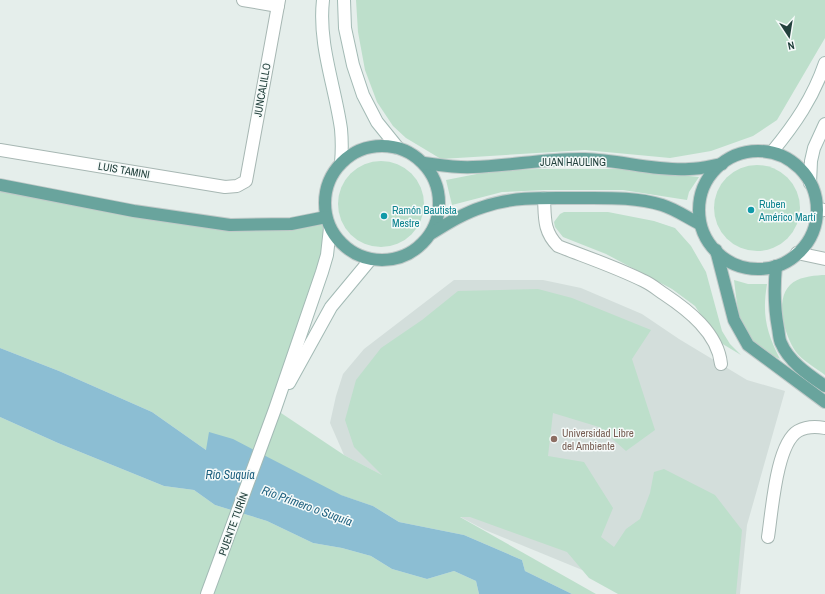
<svg xmlns="http://www.w3.org/2000/svg" width="825" height="594" font-family="'Archivo Narrow',sans-serif">
  <rect width="100%" height="100%" fill="#e5eeeb"/>
  <path fill="#d3dedb" d="M454 280H543L581 288 642 314 679 339 747 380 785 391 747 525 740 594H622L592 574 485 530 344 455 330 423 336 396 343 374 364 349Z"/>
  <g fill="#bddfcb">
    <path d="M356 0H825V38L777 120 753 136 711 151 670 158 585 150 441 159 406 138 393 126 377 102 365 70 358 32Z"/>
    <circle cx="381" cy="204" r="43"/>
    <circle cx="757" cy="208" r="43"/>
    <path d="M542 169H622L699 177 689 192 687 200 623 190H545L502 192 452 205 446 180 497 170Z"/>
    <path d="M0 185 230 225 326 217 330 228 275 409 344 455 382 475 354 447 345 420 356 380 381 348 422 320 458 291 538 289 572 298 651 330 632 359 655 430 626 451 599 427 553 413 548 456 584 462 613 508 601 537 614 547 626 529 640 519 650 493 654 472 664 469 715 495 742 530 736 594H618L589 578 567 552 470 517H460L596 594H572L525 571 522 560 464 535 399 522 373 506 206 450 152 412 59 371 0 348Z"/>
    <path d="M564 212H608L654 221 675 228 691 246 706 272 722 331 730 344 741 355 721 343 713 333 695 306 672 289 606 254 563 237 555 227 554 222 560 214Z"/>
    <path d="M822 275H825V375C817 369 802 360 796 352 785 336 774 301 790 285 798 277 811 276 822 275Z"/>
    <path d="M734 280 748 284H767C762 314 766 332 780 359 772 355 762 351 755 345 738 329 737 302 734 280Z"/>
    <path d="M0 417 58 443 164 486 194 490 215 505 267 521 313 543 342 548 371 556 392 569 427 579 454 571 476 581 479 594H0Z"/>
  </g>
  <path fill="#8cbed3" d="M0 348 59 371 152 412 206 450 209 432 233 439 341 495 373 506 399 522 464 535 522 560 525 571 572 594H479L476 581 454 571 427 579 392 569 371 556 342 548 313 543 267 521 215 505 194 490 164 486 58 443 0 417Z"/>
  <g fill="none" stroke-linecap="round" stroke-linejoin="round">
    <g stroke="#a7b7b3" stroke-width="14">
      <g id="street">
        <path d="M243 0 278 6"/>
        <path d="M0 150 225 187 237 186 246 181 279 0"/>
        <path d="M544 198C545 217 543 231 558 246 586 257 616 267 644 281 651 284 658 290 664 294 688 310 718 333 721 364"/>
        <path d="M818 209 825 210"/>
        <path d="M797 253 825 259"/>
        <path d="M768 537C772 512 776 444 798 431 807 426 815 426 825 428"/>
      </g>
    </g>
    <g stroke="#a3bab5" stroke-width="14">
      <g id="secondary">
        <path d="M323 0C318 44 335 86 341 129 342 140 342 152 341 163"/>
        <path d="M344 0 345 28 353 65 363 95 377 122 398 148"/>
        <path d="M772 152C795 124 813 98 825 63"/>
        <path d="M810 183 811 161 814 148 825 124"/>
        <path d="M289 383 331 307 370 260"/>
        <path d="M207 594 275 409 322 272 327 255 330 228"/>
      </g>
    </g>
    <g stroke="#c1cac9" stroke-width="14">
      <g id="primary">
        <circle cx="382" cy="203" r="57"/>
        <circle cx="758" cy="210" r="59"/>
        <path d="M424 163C440 165 456 168 473 167 510 166 548 158 585 159 620 160 654 171 689 169 700 169 711 166 722 164"/>
        <path d="M0 185 134 211 230 225 291 224 326 217"/>
        <path d="M432 233C448 223 464 213 483 207 514 196 548 198 580 198 608 198 636 197 662 205 675 209 688 218 700 224"/>
        <path d="M716 250 734 320 748 345 825 402"/>
        <path d="M776 266C774 287 774 307 778 328 779 333 779 339 781 343 789 362 809 375 825 386"/>
      </g>
    </g>
    <use href="#street" stroke="#fff" stroke-width="12"/>
    <use href="#secondary" stroke="#fff" stroke-width="12"/>
    <use href="#primary" stroke="#69a49d" stroke-width="12"/>
  </g>
  <g fill="#0f9aa8" stroke="#f5faf9" stroke-width="1.5">
    <circle cx="751" cy="210" r="4"/>
    <circle cx="384" cy="216" r="4"/>
  </g>
  <circle fill="#8d6e63" stroke="#f5faf9" stroke-width="1.5" cx="554" cy="439" r="4"/>
  <g text-anchor="middle" dominant-baseline="central" stroke-width="3" stroke-linejoin="round" paint-order="stroke">
    <g font-size="11" fill="#23413d" stroke="#f5faf9">
      <text transform="translate(262 90) rotate(-80)">JUNCALILLO</text>
      <text x="573" y="162">JUAN HAULING</text>
      <text transform="translate(124 170) rotate(10)">LUIS TAMINI</text>
      <text transform="translate(233 524) rotate(-70)">PUENTE TURÍN</text>
    </g>
    <g font-size="11" fill="#0d838f" stroke="#f5faf9" text-anchor="start">
      <text x="759" y="204">Ruben<tspan x="759" dy="13">Américo Martí</tspan></text>
      <text x="392" y="210">Ramón Bautista<tspan x="392" dy="13">Mestre</tspan></text>
    </g>
    <g font-size="11" fill="#785e54" stroke="#f5faf9" text-anchor="start">
      <text x="562" y="433">Universidad Libre<tspan x="562" dy="13">del Ambiente</tspan></text>
    </g>
    <g font-size="12" font-style="italic" fill="#1c5f7e" stroke="#f5faf9">
      <text x="230" y="475">Río Suquía</text>
      <text transform="translate(307 506) rotate(20)">Río Primero o Suquía</text>
    </g>
  </g>
  <g transform="translate(789 36) rotate(168)" stroke="#f5faf9" stroke-width="3" paint-order="stroke">
  <path d="M0-3L7 15L0 10L-7 15Z" fill="#23413d"/>
  <text y="-6" font-size="11" font-weight="bold" text-anchor="middle" fill="#23413d">N</text>
  </g>
</svg>
